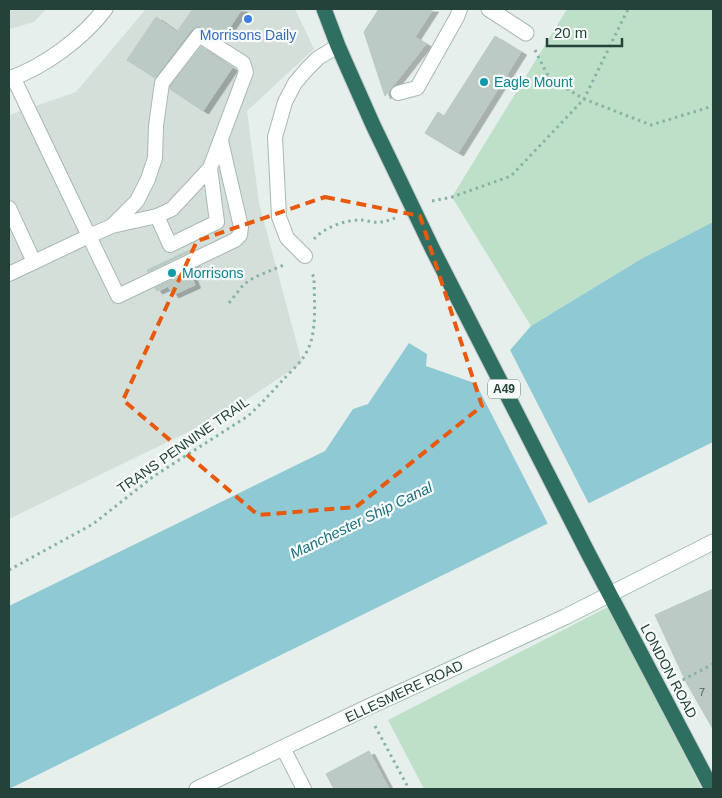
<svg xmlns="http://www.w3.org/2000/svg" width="722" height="798" font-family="Helvetica,sans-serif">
  <defs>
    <filter id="shadow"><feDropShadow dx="5.5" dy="3" stdDeviation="0" flood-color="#0004"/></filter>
  </defs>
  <rect width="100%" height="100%" fill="#e6efeb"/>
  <g fill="#d4dfda">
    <path d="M9 9H46L34 22 9 29Z"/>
    <path d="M146 9H295L314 49 247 111 259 203 302 363 225 414 9 519V115L76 92Z"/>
  </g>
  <g fill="#bfe0c8">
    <path d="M567 9H713V222L641 259 531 326 452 197Z"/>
    <path d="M608 607 702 789H424L388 720Z"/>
  </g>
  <path fill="#8ec9d4" d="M713 222V442L9 789V606L325 451 353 409 368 404 409 343 427 354 426 366 480 385 531 326 641 259Z"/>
  <path fill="#e6efeb" d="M509 348 590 506 549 526 474 380 480 382Z"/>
  <g fill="#bbcac4" stroke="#b8c9c2" filter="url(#shadow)">
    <path d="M193 9H242L222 39 200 26 196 27 192 29 155 78 127 60 156 17 177 32Z"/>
    <path d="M379 9H433L415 37 426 44 385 96 364 32Z"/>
    <path d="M495 36 521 52 458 153 425 133 438 112 444 116Z"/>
    <path d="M201 47 232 68 203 111 170 89V86Z"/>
    <path d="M192 249 193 250 148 272 147 270Z"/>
    <path d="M200 266 202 270 191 275 195 285 173 295 168 286 157 291 155 288Z"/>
    <path d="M713 589V729L686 682 655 615Z"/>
    <path d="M369 751 389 789H334L326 774Z"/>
  </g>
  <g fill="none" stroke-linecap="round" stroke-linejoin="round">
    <g stroke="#a8b8b2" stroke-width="16">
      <g id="lane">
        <path d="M13 77 89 236 112 226 157 216 172 209 210 168 246 72 243 63 199 35 162 83 156 126 155 158 148 179 137 201 112 226"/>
        <path d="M398 93 417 88 457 17 460 9"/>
        <path d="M9 208 34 262"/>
        <path d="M157 216 170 245 217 222 210 168"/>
        <path d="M305 256 287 238 279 217 275 137 285 102 295 83 307 69 318 58 338 46"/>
        <path d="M9 274 89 236 118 296 235 240 240 235 241 227 221 141"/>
        <path d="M283 748 304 789"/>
      </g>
    </g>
    <g stroke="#a8b8b2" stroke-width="17">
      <g id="street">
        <path d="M489 9 526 33"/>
        <path d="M9 79C44 67 83 38 105 9"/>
      </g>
    </g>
    <g stroke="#a4bbb3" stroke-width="17">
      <path id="secondary" d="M197 789 366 708 565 617 713 542"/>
    </g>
    <g stroke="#c2cac8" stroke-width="17">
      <path id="highway" d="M324 9 338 46 373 125 433 250 588 553 712 789"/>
    </g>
    <g stroke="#86b3a5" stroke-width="3" stroke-dasharray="2.5 4" stroke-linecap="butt">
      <path d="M535 50 549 78 584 99 651 125 713 106"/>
      <path d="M432 201 452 197 511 176 584 99 628 9"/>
      <path d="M314 239C325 227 345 220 361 220 364 220 368 221 372 222 381 223 387 221 395 218"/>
      <path d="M229 303 244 284 255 277 286 264"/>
      <path d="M9 570 93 524 154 476 248 416C260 405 270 394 281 382 289 373 300 364 306 353 318 333 314 300 314 277L312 274"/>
      <path d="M677 683 713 664"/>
      <path d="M375 726 409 789"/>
    </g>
    <use href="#lane" stroke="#fff" stroke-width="14"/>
    <use href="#street" stroke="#fff" stroke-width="15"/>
    <use href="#secondary" stroke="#fff" stroke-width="15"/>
    <use href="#highway" stroke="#2f6f62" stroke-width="15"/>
  </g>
  <path fill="none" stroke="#e8590c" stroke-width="4" stroke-dasharray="10 6" stroke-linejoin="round" d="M325 197 420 216 482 406 356 507 258 515 123 400 197 241Z"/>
  <circle fill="#3f7fe0" stroke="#f7fbf9" stroke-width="2" cx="248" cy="19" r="5"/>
  <g fill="#0f9aa8" stroke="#f7fbf9" stroke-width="2">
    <circle cx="484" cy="82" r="5"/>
    <circle cx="172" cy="273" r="5"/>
  </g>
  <g text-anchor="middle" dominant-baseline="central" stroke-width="4.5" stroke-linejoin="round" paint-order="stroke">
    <g font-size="11" fill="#4a645c">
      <text x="702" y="692">7</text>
    </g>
    <rect fill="#f7fbf9" stroke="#637a73" stroke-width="1" x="488" y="379.5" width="32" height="19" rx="4"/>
    <g font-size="12" font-weight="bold" fill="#24423a">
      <text x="504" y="389">A49</text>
    </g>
    <g font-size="14" fill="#366cbe" stroke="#f7fbf9">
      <text x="248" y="35">Morrisons Daily</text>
    </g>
    <g font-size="14" fill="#0d838f" stroke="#f7fbf9" text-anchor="start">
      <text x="494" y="82">Eagle Mount</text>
      <text x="182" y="273">Morrisons</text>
    </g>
    <g font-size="14" fill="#24423a" stroke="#f7fbf9">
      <text transform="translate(183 445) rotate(-35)">TRANS PENNINE TRAIL</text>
      <text transform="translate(669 671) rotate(62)">LONDON ROAD</text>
      <text transform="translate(404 691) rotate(-25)">ELLESMERE ROAD</text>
    </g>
    <g font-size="15" font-style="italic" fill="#1c6f80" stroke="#f7fbf9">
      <text transform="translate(361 520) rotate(-26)">Manchester Ship Canal</text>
    </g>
  </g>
  <rect width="722" height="798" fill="none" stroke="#24423a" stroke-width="20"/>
  <path d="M547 38v8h75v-8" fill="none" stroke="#24423a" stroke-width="2.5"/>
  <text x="554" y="38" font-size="15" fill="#24423a" stroke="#f7fbf9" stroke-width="4" paint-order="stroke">20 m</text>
</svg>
